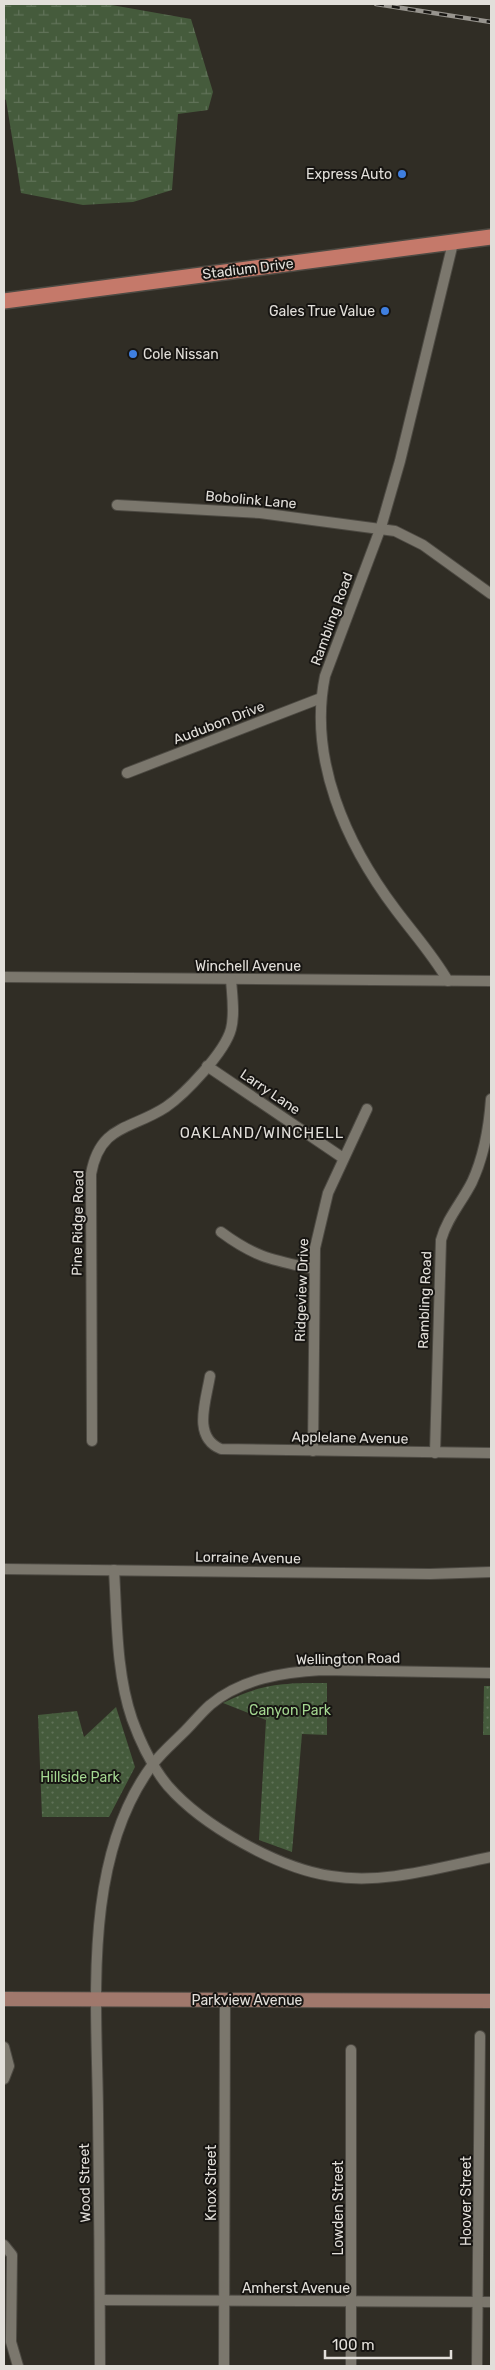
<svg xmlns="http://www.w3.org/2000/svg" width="495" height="2370" font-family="Rubik,sans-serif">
  <defs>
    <pattern id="grass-dots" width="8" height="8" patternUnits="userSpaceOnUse" patternTransform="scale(1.25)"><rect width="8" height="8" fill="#455b3c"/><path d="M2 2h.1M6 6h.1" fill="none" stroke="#607258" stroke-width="1.8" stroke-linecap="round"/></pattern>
    <pattern id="wetland-marsh" width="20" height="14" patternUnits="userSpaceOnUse" patternTransform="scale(1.25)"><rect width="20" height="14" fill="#455b3c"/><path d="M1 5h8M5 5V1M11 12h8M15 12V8" fill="none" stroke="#607258"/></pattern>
  </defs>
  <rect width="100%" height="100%" fill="#302d25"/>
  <g fill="url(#grass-dots)">
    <path d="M327 1683V1735L302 1734 292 1852 259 1840 266 1720 223 1703C263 1683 283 1683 327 1683Z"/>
    <path d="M484 1686H491V1735H483Z"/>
    <path d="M116 1707 135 1767 109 1817H42L38 1715 77 1711 84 1737Z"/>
  </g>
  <path fill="url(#wetland-marsh)" d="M4 4H106L191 19 213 92 208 110 178 114 172 190 133 202 83 205 21 193 6 100 4 99Z"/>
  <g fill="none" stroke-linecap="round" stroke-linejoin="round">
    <g stroke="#4d4a43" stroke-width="12">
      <g id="street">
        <path d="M117 505 260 513 395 531 423 545 491 594"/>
        <path d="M127 773 321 698"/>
        <path d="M4 977 491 981"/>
        <path d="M448 981C433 955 414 934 396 910 346 844 308 759 325 676L381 527 400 461 453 243"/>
        <path d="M207 1066 343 1158"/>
        <path d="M221 1232C256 1258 273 1260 314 1269"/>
        <path d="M210 1376C206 1401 192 1437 221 1449L491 1453"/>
        <path d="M92 1441 91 1174C100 1124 131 1130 166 1107 185 1094 225 1052 231 1029 235 1014 232 995 231 979"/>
        <path d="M313 1451 315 1248 328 1193 367 1109"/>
        <path d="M435 1453 441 1240C447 1218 462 1202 472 1182 484 1156 489 1127 491 1099"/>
        <path d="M4 1569 430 1574 491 1572"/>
        <path d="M114 1570C117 1619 116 1672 132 1719 140 1741 153 1768 168 1786 203 1826 278 1868 331 1876 384 1885 440 1867 491 1857"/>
        <path d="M4 2047 9 2066 4 2079"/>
        <path d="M4 2245 12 2255 11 2342 18 2366"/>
        <path d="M100 2300 491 2302"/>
        <path d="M100 2366C100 2282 99 2197 98 2113 97 2001 82 1858 153 1764 162 1752 174 1742 185 1731 193 1723 201 1713 210 1705 241 1679 283 1672 322 1670L491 1673"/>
        <path d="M224 2366 225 2000"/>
        <path d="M351 2366V2050"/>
        <path d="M477 2366 480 2036"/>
      </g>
    </g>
    <g stroke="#4d4a43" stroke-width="16">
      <path id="secondary" d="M4 1999 491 2001"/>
    </g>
    <g stroke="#4d4a43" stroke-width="18">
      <path id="primary" d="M4 301 491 237"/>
    </g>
    <use href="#street" stroke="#7b776d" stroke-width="10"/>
    <use href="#secondary" stroke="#a0786c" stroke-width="14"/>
    <use href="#primary" stroke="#c5796a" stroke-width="15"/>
    <g stroke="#97948e" stroke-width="4.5">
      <path id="rail" d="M376 4 491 22"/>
    </g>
    <use href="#rail" stroke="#171512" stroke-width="2.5" stroke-dasharray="8" stroke-linecap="butt"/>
  </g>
  <g fill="#3f7fe0" stroke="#171512" stroke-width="2">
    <circle cx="402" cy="174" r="5"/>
    <circle cx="385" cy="311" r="5"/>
    <circle cx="133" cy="354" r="5"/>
  </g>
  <g text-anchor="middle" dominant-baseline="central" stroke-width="4" stroke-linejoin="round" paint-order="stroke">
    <g font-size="14" fill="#e2dfda" stroke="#171512" text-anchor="end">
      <text x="392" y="174">Express Auto</text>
      <text x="375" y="311">Gales True Value</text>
      <text x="143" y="354" text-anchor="start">Cole Nissan</text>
    </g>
    <g font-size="14" fill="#e2dfda" stroke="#171512">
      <text transform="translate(248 269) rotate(-7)">Stadium Drive</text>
      <text transform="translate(251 500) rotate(5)">Bobolink Lane</text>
      <text transform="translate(332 619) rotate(-70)">Rambling Road</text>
      <text transform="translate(219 723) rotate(-21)">Audubon Drive</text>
      <text x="248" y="966">Winchell Avenue</text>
      <text transform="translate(270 1092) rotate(34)">Larry Lane</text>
      <text transform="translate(78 1223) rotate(-89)">Pine Ridge Road</text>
      <text transform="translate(302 1290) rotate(-88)">Ridgeview Drive</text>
      <text transform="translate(425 1300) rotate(-88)">Rambling Road</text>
      <text transform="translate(350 1438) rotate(1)">Applelane Avenue</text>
      <text transform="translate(248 1558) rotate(1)">Lorraine Avenue</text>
      <text transform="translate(348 1659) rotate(-1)">Wellington Road</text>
      <text x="247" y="2000">Parkview Avenue</text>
      <text transform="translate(85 2183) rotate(-91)">Wood Street</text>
      <text transform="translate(211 2183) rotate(-90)">Knox Street</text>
      <text transform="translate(466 2201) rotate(-90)">Hoover Street</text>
      <text transform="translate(338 2208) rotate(-90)">Lowden Street</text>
      <text x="296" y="2288">Amherst Avenue</text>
    </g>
    <g font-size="14" fill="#a4d791" stroke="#171512">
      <text x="290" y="1710">Canyon Park</text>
      <text x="80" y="1777">Hillside Park</text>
    </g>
    <g font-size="15" letter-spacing="1" fill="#e2dfda" stroke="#171512">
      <text x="262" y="1133">OAKLAND/WINCHELL</text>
    </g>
  </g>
  <rect width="495" height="2370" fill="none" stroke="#e2dfda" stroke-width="10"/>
  <path d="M325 2350v8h126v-8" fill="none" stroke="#e2dfda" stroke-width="2.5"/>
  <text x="332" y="2350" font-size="15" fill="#e2dfda" stroke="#171512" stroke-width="4" paint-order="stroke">100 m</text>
</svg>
